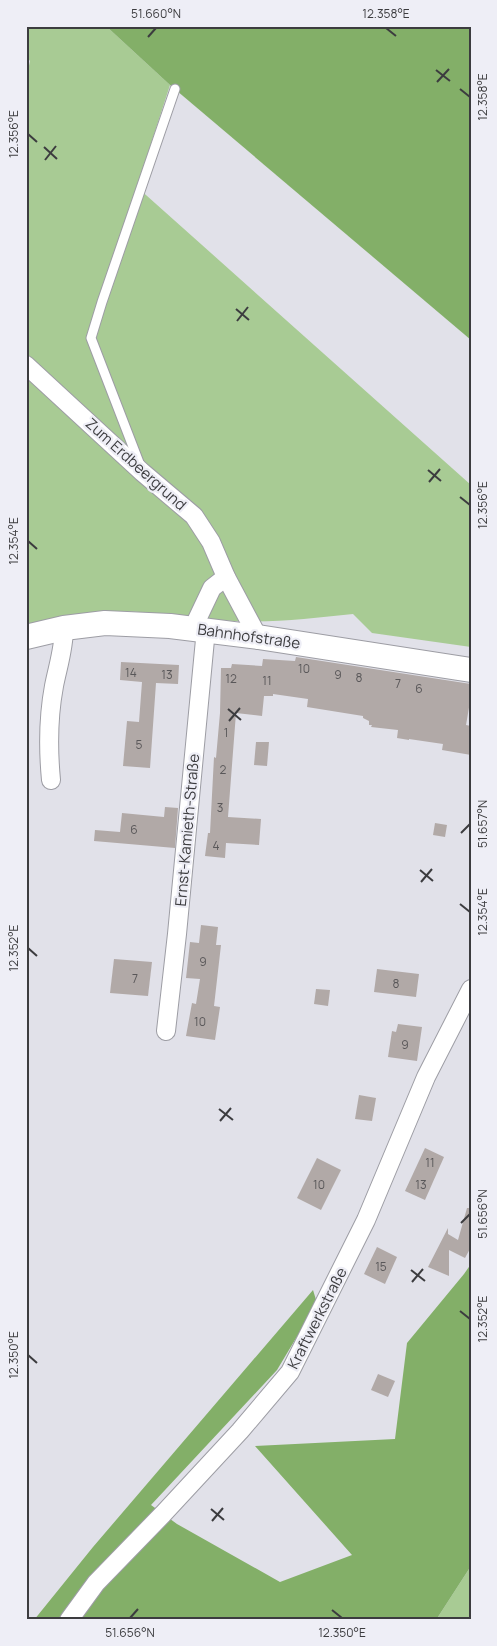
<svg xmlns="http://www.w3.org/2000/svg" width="497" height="1646" font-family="Manrope,sans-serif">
  <rect width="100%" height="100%" fill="#e1e1e9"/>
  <g fill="#a8cb94">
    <path d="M26 26H106L170 85 137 187 471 485V647L372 633 353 614C314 618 274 623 234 621 191 619 148 609 105 612 78 613 52 619 26 626V80L30 61 26 56Z"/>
    <path d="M469 1569H471V1620H436Z"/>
  </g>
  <g fill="#83af68">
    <path d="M106 26H471V340L170 85Z"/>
    <path d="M471 1264V1569H469L436 1620H34L93 1547 313 1290 317 1303 277 1370 151 1505 177 1524 280 1582 352 1555 255 1446 395 1439 407 1343 464 1274Z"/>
  </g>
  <g fill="#b1a9a7">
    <path d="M296 657 471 684V696L466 725 471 726V755L442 750 443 744 409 739V740L397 738 398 730 371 727 372 725H369V721L363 718V716L307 707 308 699 273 694V696H264L262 716 236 713 228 817 261 819 259 845 226 843 225 858 205 856 208 833H210L214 757 216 758 220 713 221 668H231L232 664 262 666 263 659 295 661Z"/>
    <path d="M121 662 179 665 178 684 156 683 150 768 123 766 127 721 139 722 142 682 120 680Z"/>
    <path d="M256 742H269L267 766 254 765Z"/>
    <path d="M165 807 178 808 175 848 94 841 95 830 120 832 122 813 164 817Z"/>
    <path d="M435 823 447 825 445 837 433 835Z"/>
    <path d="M201 925 218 927 216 945H221L214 1006 220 1007 215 1040 186 1036 192 1003 196 1004 200 979 186 978 190 942 199 943Z"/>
    <path d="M114 959 152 962 148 996 110 993Z"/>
    <path d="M377 969 419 974 416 997 374 992Z"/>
    <path d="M316 989 330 990 328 1006 314 1004Z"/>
    <path d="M398 1024 422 1027 417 1061 388 1057 392 1031 396 1032Z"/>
    <path d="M359 1095 376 1098 372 1121 355 1119Z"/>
    <path d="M425 1148 444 1157 425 1200 405 1191Z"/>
    <path d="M317 1158 341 1170 321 1210 297 1198Z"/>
    <path d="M467 1208H471V1247L465 1258 449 1250V1276L428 1267 448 1228V1234L458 1240Z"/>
    <path d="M377 1247 397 1257 385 1284 364 1274Z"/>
    <path d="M378 1374 395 1381 388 1397 371 1390Z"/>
  </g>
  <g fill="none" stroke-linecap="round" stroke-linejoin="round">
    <g stroke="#9d9da4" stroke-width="11">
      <path id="service" d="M140 465 91 338 102 302 175 89"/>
    </g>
    <g stroke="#9d9da4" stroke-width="20">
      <g id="minor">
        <path d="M26 365 142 472 194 516 211 542 226 577 258 637"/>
        <path d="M193 628 212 588 226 577"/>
        <path d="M51 780C48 748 48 718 54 686 58 666 64 648 64 628"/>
        <path d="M166 1031 177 934 206 629"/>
        <path d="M69 1620 96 1583 163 1514 240 1431 290 1372 366 1220 426 1077 471 989"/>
      </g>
    </g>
    <g stroke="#9d9da4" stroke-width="26">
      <path id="secondary" d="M26 637 64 628 105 623 170 626 258 637 471 670"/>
    </g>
    <use href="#service" stroke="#fff" stroke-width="9"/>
    <use href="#minor" stroke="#fff" stroke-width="18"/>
    <use href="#secondary" stroke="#fff" stroke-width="24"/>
  </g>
  <path fill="none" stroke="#3c3c3f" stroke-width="2" d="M386 28 396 36M148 37 156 28M436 70 450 81M437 82 449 69M460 89 470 97M28 134 37 142M44 147 57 159M45 160 56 146M236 309 249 320M237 321 248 307M428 470 441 481M429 482 440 469M460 497 470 505M28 541 37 549M228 709 241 720M229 721 240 708M461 833 470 824M420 870 433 881M421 882 432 869M460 904 470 912M28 948 37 956M219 1109 233 1120M220 1121 231 1108M461 1223 470 1214M411 1270 425 1281M412 1282 423 1269M460 1311 470 1319M28 1355 37 1363M211 1509 224 1520M212 1521 223 1508M332 1610 342 1618M130 1618 138 1609"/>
  <g text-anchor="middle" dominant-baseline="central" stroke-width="4.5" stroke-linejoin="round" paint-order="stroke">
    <g font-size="12" fill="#595759">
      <text x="304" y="668">10</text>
      <text x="131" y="672">14</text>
      <text x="167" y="674">13</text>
      <text x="338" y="674">9</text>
      <text x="359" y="677">8</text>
      <text x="231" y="678">12</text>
      <text x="267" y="680">11</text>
      <text x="398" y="683">7</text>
      <text x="419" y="688">6</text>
      <text x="226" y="732">1</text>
      <text x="139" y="744">5</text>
      <text x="223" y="769">2</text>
      <text x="220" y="807">3</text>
      <text x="134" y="829">6</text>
      <text x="216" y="845">4</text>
      <text x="203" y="961">9</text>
      <text x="135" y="978">7</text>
      <text x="396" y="983">8</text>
      <text x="200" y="1021">10</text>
      <text x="405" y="1044">9</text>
      <text x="430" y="1162">11</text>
      <text x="319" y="1184">10</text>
      <text x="421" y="1184">13</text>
      <text x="381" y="1266">15</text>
    </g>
    <g font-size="15" fill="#3c3c3f" stroke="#eeeef6">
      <text transform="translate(136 464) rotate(42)">Zum Erdbeergrund</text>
      <text transform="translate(249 636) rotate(8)">Bahnhofstraße</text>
      <text transform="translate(187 830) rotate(-85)">Ernst-Kamieth-Straße</text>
      <text transform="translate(317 1318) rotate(-63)">Kraftwerkstraße</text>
    </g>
  </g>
  <rect width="497" height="1646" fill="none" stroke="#eeeef6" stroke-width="55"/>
  <rect x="28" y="28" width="442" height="1590" fill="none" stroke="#3c3c3f" stroke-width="2"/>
  <g font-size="12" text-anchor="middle" fill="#3c3c3f">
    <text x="156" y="18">51.660°N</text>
    <text x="386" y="18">12.358°E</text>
    <text transform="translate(483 97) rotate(-90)" y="4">12.358°E</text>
    <text transform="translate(14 134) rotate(-90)" y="4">12.356°E</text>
    <text transform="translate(483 505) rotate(-90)" y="4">12.356°E</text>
    <text transform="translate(14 541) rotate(-90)" y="4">12.354°E</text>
    <text transform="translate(483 824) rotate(-90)" y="4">51.657°N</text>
    <text transform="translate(483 912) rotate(-90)" y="4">12.354°E</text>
    <text transform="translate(14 948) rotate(-90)" y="4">12.352°E</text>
    <text transform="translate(483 1214) rotate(-90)" y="4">51.656°N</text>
    <text transform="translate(483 1319) rotate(-90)" y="4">12.352°E</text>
    <text transform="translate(14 1355) rotate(-90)" y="4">12.350°E</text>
    <text x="130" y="1637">51.656°N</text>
    <text x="342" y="1637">12.350°E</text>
  </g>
</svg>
